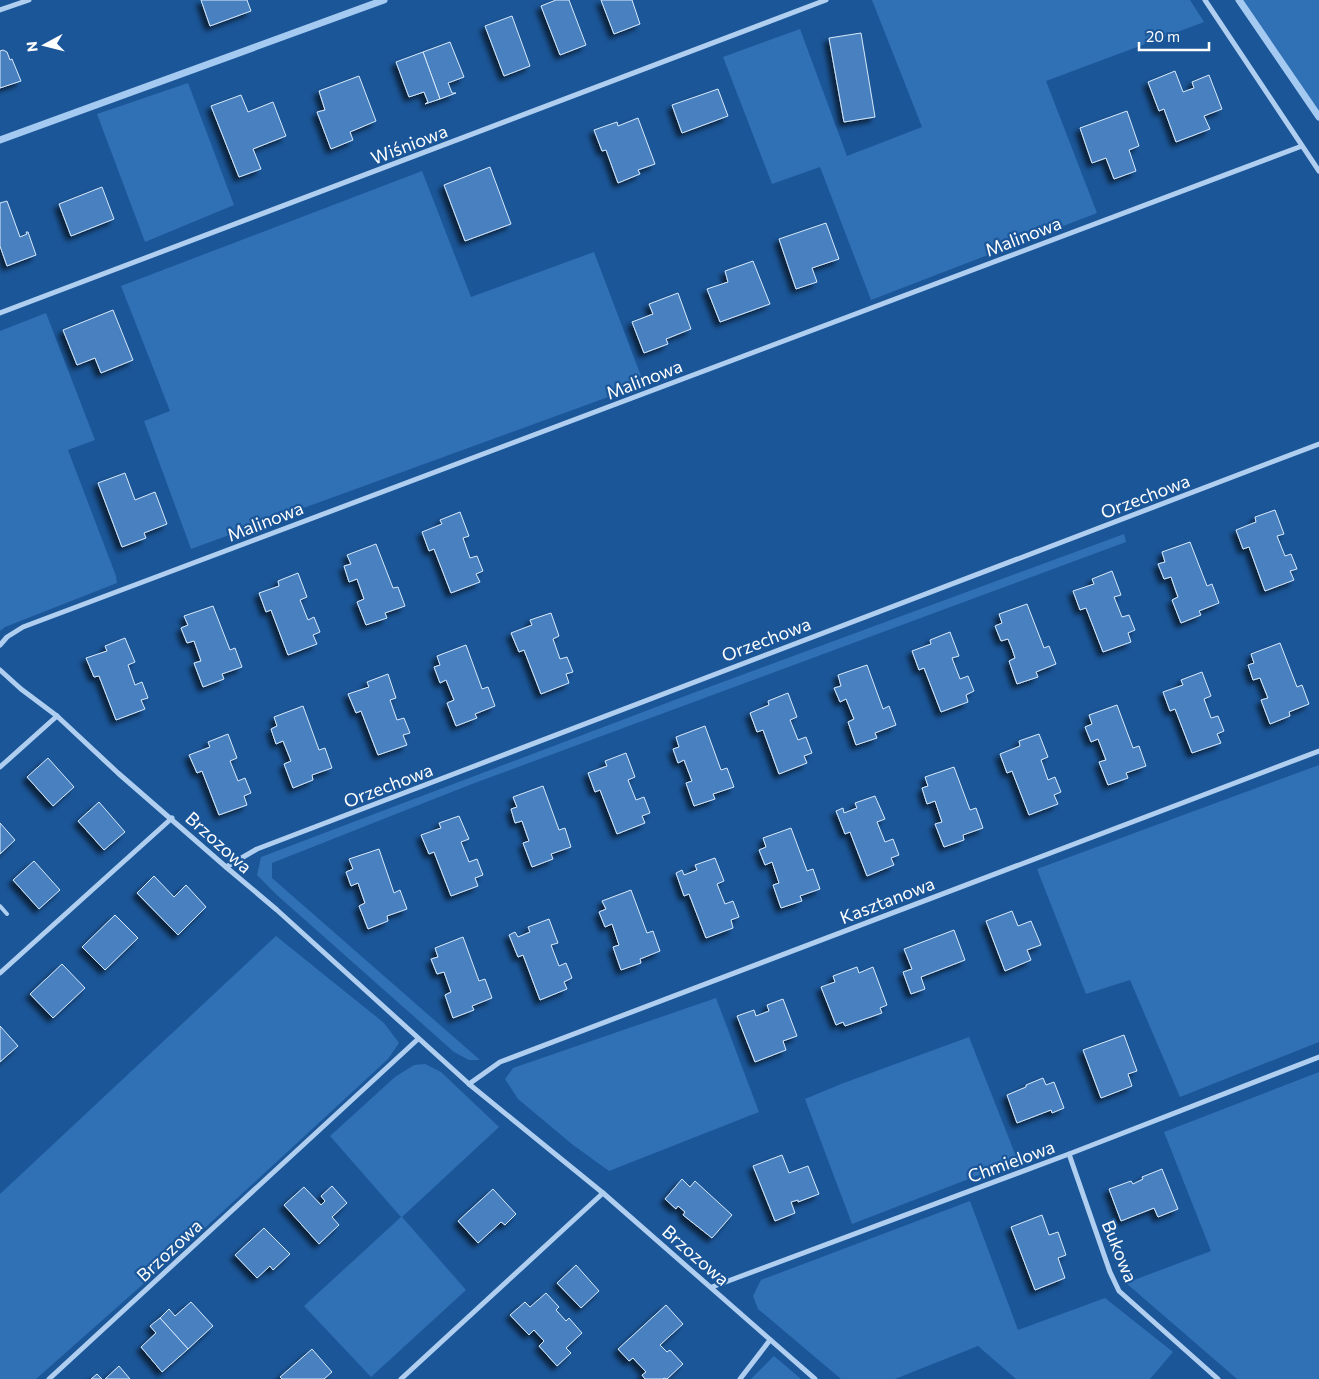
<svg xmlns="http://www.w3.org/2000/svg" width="1319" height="1379" font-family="Commissioner,sans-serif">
  <defs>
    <filter id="shadow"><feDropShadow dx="-4.5" dy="4.5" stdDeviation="2.5" flood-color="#0009"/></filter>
  </defs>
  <rect width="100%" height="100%" fill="#1b5698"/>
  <g fill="#3070b5">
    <path d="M872 0H1190L1204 22 1046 81 1097 213 871 300 820 167 772 184 723 57 800 29 847 156 922 127Z"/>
    <path d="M1241 0H1319V115L1280 60Z"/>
    <path d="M188 83 234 205 145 242 97 114Z"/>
    <path d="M422 171 471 297 594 252 644 384 191 549 144 421 170 411 121 286Z"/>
    <path d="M46 313 95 440 68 450 116 576 117 583 5 627 0 631V331Z"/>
    <path d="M1124 534 1126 542 472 784 272 863V878L480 1060H469L454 1052 278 896 257 875 261 857 693 693Z"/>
    <path d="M1319 765V1042L1180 1097 1130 980 1086 994 1037 869Z"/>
    <path d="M276 936 384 1023 399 1043 388 1059 167 1263 36 1379H0V1194Z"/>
    <path d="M716 998 759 1112 609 1171 573 1145 518 1099 505 1079 513 1068Z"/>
    <path d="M969 1037 1017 1159 979 1175 852 1224 805 1099 841 1084Z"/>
    <path d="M425 1064 441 1072 499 1127 402 1217 466 1290 371 1377 304 1306 401 1217 330 1136 395 1077 414 1065Z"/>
    <path d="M1319 1072V1379H1237L1126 1283 1211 1251 1164 1132Z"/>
    <path d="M970 1201 1018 1330 1105 1298 1173 1352 1150 1379H1016L978 1346 895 1379H841L758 1309 753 1296 761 1280Z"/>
    <path d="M774 1356 801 1379H751Z"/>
  </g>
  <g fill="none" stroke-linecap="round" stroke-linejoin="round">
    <g stroke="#a4caf2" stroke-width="7">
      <path d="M1239 0 1319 117"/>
      <path d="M0 140 384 0"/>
    </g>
  </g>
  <g fill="#4981c0" stroke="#d7e9fb" filter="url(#shadow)">
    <path d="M201 0H247L251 11 210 26Z"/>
    <path d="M556 0H569L586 45 560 55 541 6Z"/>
    <path d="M601 0H632L640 24 614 34Z"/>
    <path d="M512 16 530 66 504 76 485 26Z"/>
    <path d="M861 33 875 117 844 122 829 38Z"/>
    <path d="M450 42 464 77 448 83 452 93H456L440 99 423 52Z"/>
    <path d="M3 50 7 52 10 60 12 59 21 81 0 88V51Z"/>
    <path d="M423 52 440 99 425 104 428 102 424 92 409 97 396 62Z"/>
    <path d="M1175 71 1183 92 1194 88 1192 82 1209 75 1222 109 1204 116 1210 129 1176 142 1164 109 1159 111 1148 82Z"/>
    <path d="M359 76 376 121 350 132 353 140 331 149 317 112 325 110 319 91Z"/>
    <path d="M718 89 728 116 682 133 672 105Z"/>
    <path d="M241 95 248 112 273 102 286 136 253 149 261 169 239 177 211 106Z"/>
    <path d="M1127 111 1139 146 1129 150 1136 171 1114 179 1106 158 1092 163 1080 128Z"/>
    <path d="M638 118 655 164 638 170 640 174 618 183 606 150 602 151 594 130 617 122 618 126Z"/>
    <path d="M490 167 511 224 465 241 444 185Z"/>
    <path d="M102 187 114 219 71 236 59 204Z"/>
    <path d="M7 201 20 237 27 234 26 232H28L36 255 7 266 0 246V203Z"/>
    <path d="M826 223 839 259 812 268 817 282 796 289 779 239Z"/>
    <path d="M753 261 770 304 720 322 707 289 728 282 725 271Z"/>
    <path d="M678 293 691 329 666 339 668 344 644 353 632 322 653 314 649 304Z"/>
    <path d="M113 310 133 360 101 373 95 358 77 365 63 330Z"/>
    <path d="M125 473 135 500 155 492 167 524 144 533 146 538 122 547 98 483Z"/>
    <path d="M1275 510 1284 534 1277 536 1285 556 1291 554 1297 569 1290 571 1294 580 1265 591 1249 547 1243 549 1236 530 1256 522 1255 517Z"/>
    <path d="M460 512 469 536 463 538 470 558 477 556 483 571 476 574 480 582 451 593 434 549 429 551 422 532 442 524 440 520Z"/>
    <path d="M1190 542 1207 586 1212 584 1219 603 1199 611 1201 615 1181 623 1172 600 1178 597 1171 577 1164 579 1158 564 1165 562 1162 552Z"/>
    <path d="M376 544 393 588 398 587 405 606 385 613 387 618 366 625 357 602 364 599 357 579 349 582 344 566 351 564 347 555Z"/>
    <path d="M1112 571 1121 595 1114 597 1122 617 1129 615 1135 630 1128 633 1131 642 1103 652 1086 608 1080 610 1073 591 1094 584 1092 579Z"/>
    <path d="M298 573 307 597 300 600 308 620 314 617 320 632 313 635 317 644 288 655 271 610 266 612 259 593 279 586 278 581Z"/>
    <path d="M1027 604 1044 648 1049 646 1056 664 1036 672 1038 677 1017 684 1009 661 1015 658 1012 649 1008 639 1001 641 995 626 1002 623 999 614Z"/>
    <path d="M213 606 230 650 235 648 242 667 222 674 224 679 203 687 194 663 201 661 194 641 187 643 181 628 188 625 184 616Z"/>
    <path d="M551 613 559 636 553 639 560 659 567 657 573 672 566 674 569 683 541 694 524 650 519 652 511 633 532 625 530 620Z"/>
    <path d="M950 632 959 656 952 658 960 679 968 676 974 691 966 695 968 702 941 712 924 668 919 670 912 651 931 644 930 640Z"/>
    <path d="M125 638 135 662 128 665 135 685 142 682 148 698 141 700 145 709 116 720 99 676 94 677 86 658 107 651 105 646Z"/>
    <path d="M1280 643 1297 687 1302 685 1309 704 1289 712 1290 716 1270 724 1261 700 1268 698 1260 678 1253 680 1248 665 1254 663 1251 654Z"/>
    <path d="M466 645 482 689 488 687 495 706 475 714 477 718 456 726 447 703 454 700 446 680 440 683 434 667 440 665 437 656Z"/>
    <path d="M867 665 883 709 889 706 896 725 875 733 877 738 856 745 848 722 854 719 846 699 840 702 834 688 841 686 838 675Z"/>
    <path d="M1202 672 1211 696 1204 699 1211 718 1218 716 1224 731 1217 734 1221 743 1192 753 1175 709 1170 711 1163 692 1183 685 1181 680Z"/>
    <path d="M388 674 396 698 390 700 397 720 404 718 410 733 403 735 407 745 378 755 361 711 356 713 348 694 369 687 367 682Z"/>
    <path d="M788 693 797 717 790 720 798 740 806 737 812 753 804 756 807 763 779 774 763 730 757 732 750 713 769 705 768 701Z"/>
    <path d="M1117 705 1133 748 1139 746 1146 766 1126 773 1128 778 1108 785 1099 762 1106 760 1098 739 1091 742 1085 727 1092 724 1089 715Z"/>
    <path d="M303 706 319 750 325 748 332 768 312 775 313 780 293 788 284 764 291 761 283 741 276 744 271 729 277 726 274 717Z"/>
    <path d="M705 726 721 770 727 768 734 787 713 794 715 799 694 806 686 783 692 781 684 760 678 763 673 749 679 747 676 737Z"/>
    <path d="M228 734 237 758 230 761 238 781 245 778 251 793 244 796 247 805 219 815 202 771 197 773 189 755 210 747 208 742Z"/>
    <path d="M1039 734 1048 757 1041 760 1048 780 1055 777 1061 792 1054 795 1058 804 1029 815 1012 771 1007 773 1000 754 1020 746 1019 741Z"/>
    <path d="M626 753 635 777 628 780 636 800 644 797 650 813 642 816 645 823 617 834 600 790 595 792 588 773 607 766 605 761Z"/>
    <path d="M48 758 74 787 53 806 27 777Z"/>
    <path d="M954 767 970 810 976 808 983 828 963 835 964 840 944 847 935 824 942 822 935 801 927 804 922 788 928 786 925 777Z"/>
    <path d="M543 786 559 830 565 828 571 847 551 854 553 859 532 867 523 843 529 841 522 821 515 823 511 809 517 807 513 797Z"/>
    <path d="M875 796 885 819 877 822 885 842 893 839 899 855 891 858 894 865 867 876 850 832 845 834 836 811 843 808 844 813 857 808 855 803Z"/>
    <path d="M99 802 125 832 104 850 78 821Z"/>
    <path d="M459 816 469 839 461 842 469 862 477 859 483 875 475 878 478 886 451 896 434 852 429 854 421 835 441 828 439 823Z"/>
    <path d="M0 823 15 840 0 854Z"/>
    <path d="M791 828 807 871 813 869 820 889 800 896 802 901 781 908 773 885 779 883 772 862 765 865 759 850 766 847 763 838Z"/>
    <path d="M379 849 394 893 400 890 407 909 387 916 388 921 368 929 359 906 365 903 358 883 351 886 346 872 353 869 349 859Z"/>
    <path d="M715 858 724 881 717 884 725 904 733 901 739 917 731 920 733 928 706 938 689 894 684 896 676 873 682 870 684 875 697 870 695 865Z"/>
    <path d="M34 861 60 890 39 909 13 880Z"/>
    <path d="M154 876 174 897 186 885 206 907 178 935 137 893Z"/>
    <path d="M631 890 647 933 653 931 660 951 640 959 641 963 621 970 613 947 619 945 612 924 605 927 599 912 606 909 602 901Z"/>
    <path d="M1012 911 1018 926 1031 921 1041 945 1027 950 1031 960 1005 971 986 921Z"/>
    <path d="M115 915 138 938 105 970 82 947Z"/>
    <path d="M549 919 558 943 551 945 559 966 566 963 572 978 564 982 567 989 540 1000 523 955 518 957 509 935 515 932 518 937 530 932 528 927Z"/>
    <path d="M954 930 965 960 921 977 925 989 911 994 903 972 912 969 904 949Z"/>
    <path d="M463 937 479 981 485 979 492 998 472 1006 474 1010 453 1018 445 995 451 992 444 972 437 974 431 959 438 957 435 948Z"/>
    <path d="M62 964 85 988 53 1018 30 994Z"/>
    <path d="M857 967 859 973 873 967 887 1005 880 1008 882 1013 845 1026 843 1022 836 1025 821 987 835 982 833 976Z"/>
    <path d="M783 999 797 1036 783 1041 786 1050 755 1062 737 1016 754 1010 756 1016 769 1011 767 1005Z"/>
    <path d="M0 1026 18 1046 0 1062Z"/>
    <path d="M1124 1035 1137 1071 1128 1074 1132 1086 1101 1098 1083 1050Z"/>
    <path d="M1043 1078 1046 1085 1054 1082 1064 1108 1052 1113 1051 1110 1017 1123 1007 1095 1026 1087V1085Z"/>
    <path d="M782 1155 789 1173 808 1166 819 1194 798 1202V1200L791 1202 795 1213 775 1221 753 1166Z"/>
    <path d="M1162 1169 1178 1209 1158 1217 1154 1208 1121 1221 1109 1189 1131 1181 1133 1184 1143 1179 1142 1177Z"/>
    <path d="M682 1179 690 1187 695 1181 732 1215 712 1238 683 1215 685 1212 678 1206 676 1209 665 1199Z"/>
    <path d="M332 1186 347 1203 332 1217 339 1225 319 1244 284 1205 304 1187 321 1205 325 1201 321 1196Z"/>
    <path d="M493 1189 516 1214 505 1225 501 1222 478 1243 458 1221Z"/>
    <path d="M1042 1215 1049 1235 1058 1232 1066 1255 1058 1258 1065 1278 1035 1290 1011 1227Z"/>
    <path d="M264 1228 290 1254 273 1270 270 1266 257 1278 235 1255Z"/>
    <path d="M576 1265 599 1291 581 1308 557 1283Z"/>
    <path d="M546 1293 559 1307 556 1310 566 1321 569 1318 582 1333 566 1348 571 1353 557 1366 539 1346 544 1341 534 1330 529 1335 510 1315 525 1302 530 1307Z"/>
    <path d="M191 1302 213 1326 188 1349 160 1318 169 1309 175 1316Z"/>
    <path d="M666 1305 683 1324 660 1345 667 1352 670 1350 683 1364 667 1379 664 1378 663 1379H645L642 1375 646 1372 633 1358 629 1361 618 1349Z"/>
    <path d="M160 1318 188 1349 162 1372 141 1347 156 1333 150 1326Z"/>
    <path d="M312 1349 332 1372 324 1379H282L280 1377Z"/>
    <path d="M119 1366 130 1379H105Z"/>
    <path d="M97 1374 102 1379H91Z"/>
  </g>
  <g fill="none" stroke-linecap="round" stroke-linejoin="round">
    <path stroke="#b0cff0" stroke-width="4" d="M0 906 7 914"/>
    <g stroke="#b0cff0" stroke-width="5">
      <path d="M1205 0 1319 171"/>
      <path d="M0 10 29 0"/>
      <path d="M0 313 826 0"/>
      <path d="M0 645 7 637 23 627 1302 146"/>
      <path d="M0 670 21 689 57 716 118 773 226 867 277 910 469 1084 603 1193 815 1379"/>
      <path d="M0 767 57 716"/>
      <path d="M226 867 257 849 1319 444"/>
      <path d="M0 973 172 818"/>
      <path d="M469 1084 500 1062 1319 751"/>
      <path d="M1069 1154 1110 1272 1119 1291 1218 1379"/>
      <path d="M712 1287 1069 1154 1319 1057"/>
      <path d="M49 1379 418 1039"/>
      <path d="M401 1379 603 1193"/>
      <path d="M740 1379 770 1340"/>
    </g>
  </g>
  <g text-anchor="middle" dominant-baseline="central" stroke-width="4.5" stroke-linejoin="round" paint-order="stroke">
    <g font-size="18" fill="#fff" stroke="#1b5698">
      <text transform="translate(409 144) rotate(-21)">Wiśniowa</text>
      <text transform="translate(1023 236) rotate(-21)">Malinowa</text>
      <text transform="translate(644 379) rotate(-21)">Malinowa</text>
      <text transform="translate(1145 496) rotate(-21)">Orzechowa</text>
      <text transform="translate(265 521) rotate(-21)">Malinowa</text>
      <text transform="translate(766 639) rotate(-21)">Orzechowa</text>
      <text transform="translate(388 785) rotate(-21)">Orzechowa</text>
      <text transform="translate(219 842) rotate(42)">Brzozowa</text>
      <text transform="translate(887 900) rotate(-21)">Kasztanowa</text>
      <text transform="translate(1011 1161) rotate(-20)">Chmielowa</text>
      <text transform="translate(169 1250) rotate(-43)">Brzozowa</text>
      <text transform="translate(1120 1251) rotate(68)">Bukowa</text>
      <text transform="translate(696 1255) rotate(41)">Brzozowa</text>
    </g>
  </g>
  <g transform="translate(45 45) rotate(263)" stroke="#1b5698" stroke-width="4" paint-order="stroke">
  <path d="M0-4L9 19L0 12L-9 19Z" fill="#ffffff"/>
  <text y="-8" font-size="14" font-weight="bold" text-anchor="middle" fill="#ffffff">N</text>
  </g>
  <path d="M1139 42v8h70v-8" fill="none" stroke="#ffffff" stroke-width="2.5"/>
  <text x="1146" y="42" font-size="15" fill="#ffffff" stroke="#1b5698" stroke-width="4" paint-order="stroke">20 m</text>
</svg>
